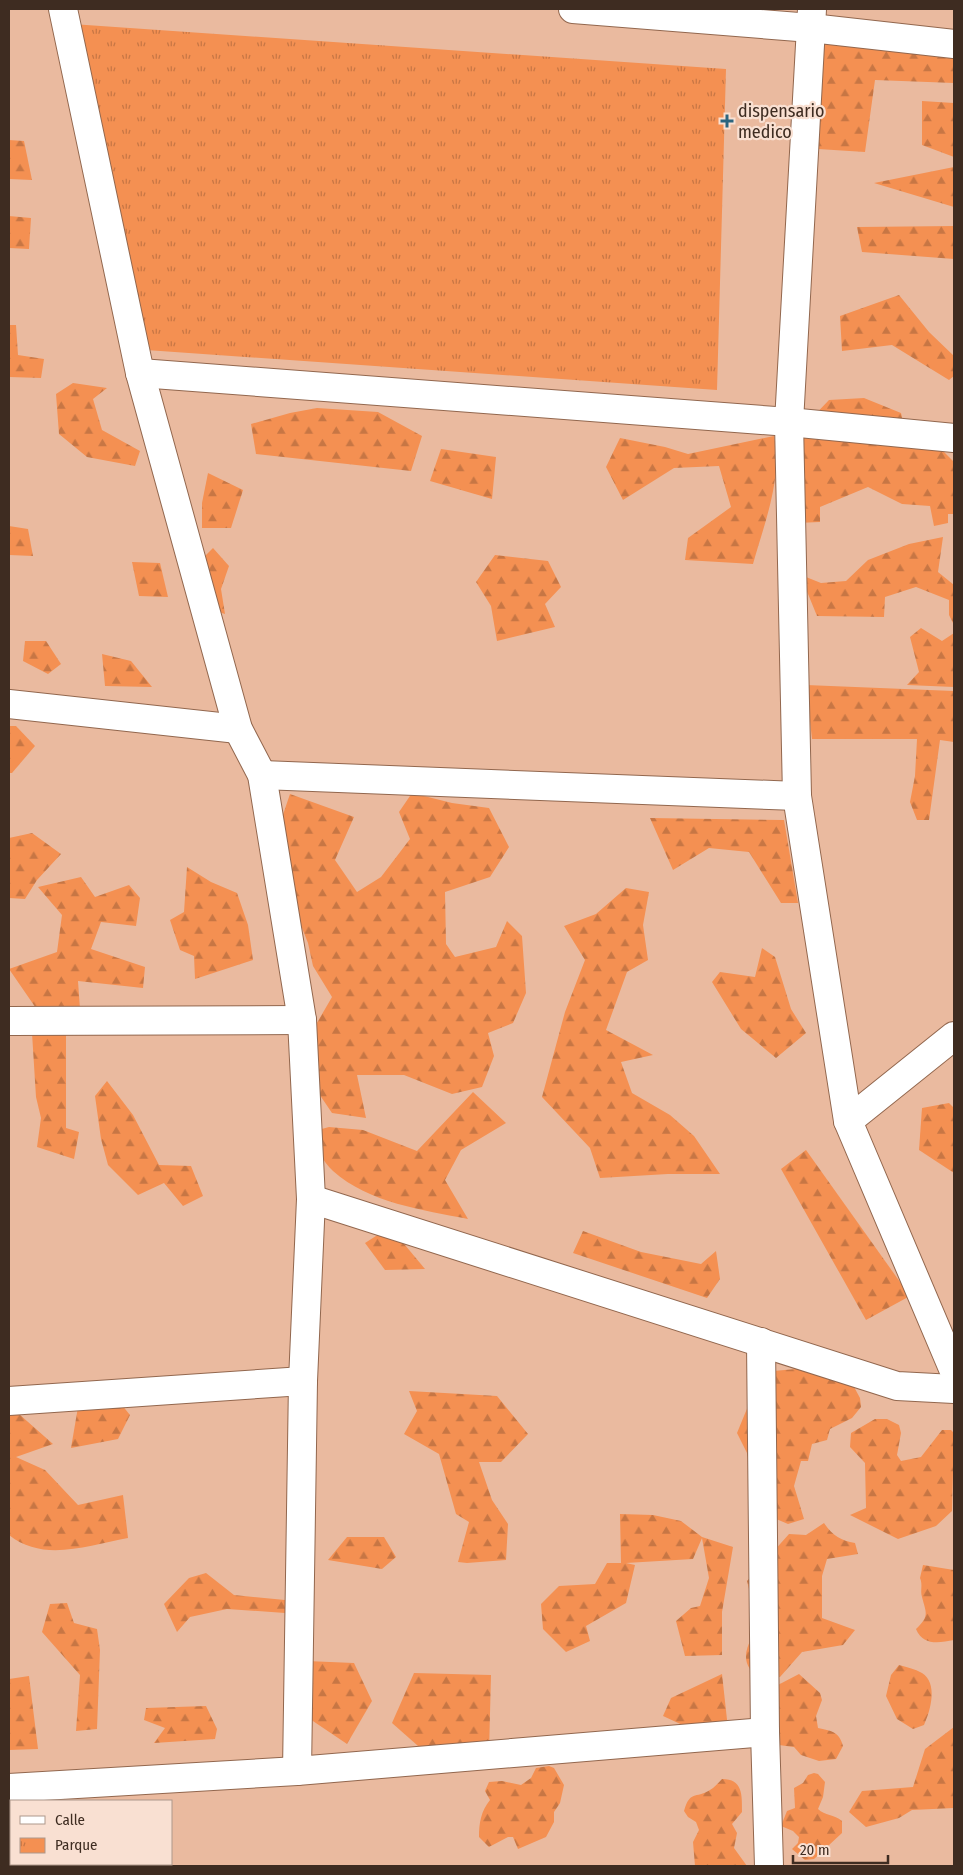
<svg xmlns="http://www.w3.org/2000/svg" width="963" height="1875" font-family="'Fira Sans Condensed',sans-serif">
  <defs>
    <pattern id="forest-firs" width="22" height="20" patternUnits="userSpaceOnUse" patternTransform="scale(1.25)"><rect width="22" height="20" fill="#f49052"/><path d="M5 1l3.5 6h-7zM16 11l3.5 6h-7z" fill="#c77644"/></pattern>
    <pattern id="park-tufts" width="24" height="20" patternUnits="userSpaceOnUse" patternTransform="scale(1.25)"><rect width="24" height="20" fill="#f49052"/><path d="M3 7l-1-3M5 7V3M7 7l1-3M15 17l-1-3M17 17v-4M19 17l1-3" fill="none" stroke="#c77644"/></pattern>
  </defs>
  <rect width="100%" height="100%" fill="#eaba9f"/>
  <g fill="url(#forest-firs)">
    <path d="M821 39 954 47V83L875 80 865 152 818 149Z"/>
    <path d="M922 101 954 103V157L922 145Z"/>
    <path d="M9 140 24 141 32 180 9 179Z"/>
    <path d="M954 167V207L874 183Z"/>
    <path d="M9 216 31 218 29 249 9 248Z"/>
    <path d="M954 226V259L862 252 857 227Z"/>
    <path d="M899 295 929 332 954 356V376L949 380 892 345 842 351 840 316Z"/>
    <path d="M9 325H16L18 355 44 359 41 378 9 377Z"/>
    <path d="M73 383 107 388 93 399 102 430 140 451 135 466 87 457 59 434 56 394Z"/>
    <path d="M864 398 901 413 907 441H933L954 462V514H948V523L934 526 930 506 902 504 868 487 820 507V522L797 523 784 447 829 400Z"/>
    <path d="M317 408 378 412 422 436 411 471 256 454 251 424 290 413Z"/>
    <path d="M774 436C783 478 764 524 753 564L685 560 688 538 731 507 719 466 674 468 623 500 606 467 620 438 665 447 688 454Z"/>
    <path d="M441 449 496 457 492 499 430 481Z"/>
    <path d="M208 473 243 490 231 528H202V503Z"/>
    <path d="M9 526 28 529 33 556 9 555Z"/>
    <path d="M943 537 938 572 954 585V625L949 615V600L916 587 885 597 884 617 817 616 806 589V577L821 583 846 581 868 560 909 544Z"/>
    <path d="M213 548 229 566 221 589 225 614 206 608 193 568Z"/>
    <path d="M495 555 548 561 561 587 545 604 555 627 497 641 491 606 476 582Z"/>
    <path d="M132 562 160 563 168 597 139 596Z"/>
    <path d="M921 628 942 641 954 633V687L907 685 919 672 910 637Z"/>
    <path d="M25 641H46L61 664 48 674 23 661Z"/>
    <path d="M102 654 131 661 152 687 105 686Z"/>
    <path d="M806 685 954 691V742L940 740 929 820H917L910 802 915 776 917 739H812Z"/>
    <path d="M9 726H16L35 746 12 773H9Z"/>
    <path d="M412 793 452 803 489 808 509 847 490 877 445 892 446 944 455 957 496 947 507 921 522 936 526 993 513 1023 488 1033 494 1056 482 1087 452 1094 404 1075H357L366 1118 332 1113 311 1082 314 1028 332 997 313 966 308 943 271 850 290 794 354 817 335 860 357 892 381 877 410 839 399 812Z"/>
    <path d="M650 818 784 820 798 903H781L749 852 709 848 673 870Z"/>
    <path d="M32 833 61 854 37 880 25 899 9 898V838Z"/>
    <path d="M187 867 211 882 237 893 248 925 253 960 195 979 194 956 180 950 170 920 184 912Z"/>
    <path d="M81 877 95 897 129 885 140 898 136 926 101 922 91 949 145 967 143 988 78 981 80 1009 40 1014 9 969 57 952 62 915 38 887Z"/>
    <path d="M626 888 649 892 643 925 648 960 627 972 606 1030 653 1055 621 1062 632 1093 670 1115 694 1136 720 1174H668L600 1178 590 1148 542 1097 565 1012 585 960 564 926 596 914Z"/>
    <path d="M762 948 775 957 791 1009 806 1033 776 1058 741 1029 712 982 720 972 755 977Z"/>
    <path d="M32 1033 66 1035V1128L79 1132 74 1159 37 1147 41 1118 36 1097Z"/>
    <path d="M107 1081 133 1115 159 1165 191 1166 203 1196 183 1206 164 1183 138 1195 108 1165 101 1139 95 1096Z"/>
    <path d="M473 1092 506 1123 461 1150 445 1180 468 1219C423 1210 369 1203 333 1171 323 1162 315 1145 307 1133L329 1127 363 1130 417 1151Z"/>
    <path d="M949 1103 954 1108V1173L919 1150 922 1108Z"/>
    <path d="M806 1150 910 1296 866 1320 781 1169Z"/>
    <path d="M390 1227 425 1269 385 1270 365 1243Z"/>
    <path d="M583 1231 641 1252 701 1264 716 1251 720 1279 707 1298 573 1253Z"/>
    <path d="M807 1368 853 1385 860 1398 861 1407 852 1418 830 1429 827 1440 812 1444 808 1461H801L794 1486 804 1519 788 1524 762 1513 747 1453 737 1433 762 1372Z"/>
    <path d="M409 1391 497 1396 528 1434 501 1462H479L492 1500 508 1524 506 1560 467 1563 458 1562 469 1522 456 1514 439 1454 404 1434 417 1411Z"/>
    <path d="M117 1399 130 1415 118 1439 71 1448 78 1407Z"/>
    <path d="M9 1413 19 1414 53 1444 16 1457 45 1470 78 1505 123 1495 128 1538C88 1545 44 1563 9 1535Z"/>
    <path d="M875 1419H887L899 1425 901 1433 897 1455 901 1461 921 1457 942 1430H951L954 1433 952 1511 936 1526 898 1539 850 1515 866 1508 865 1463 850 1447 851 1433Z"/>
    <path d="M620 1514 653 1515 681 1521 702 1537 733 1547 722 1612V1655L685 1656 676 1621 691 1608 700 1606 709 1578 702 1538 693 1559 626 1563 635 1565 626 1603 586 1626 590 1641 566 1652 543 1629 541 1604 559 1586 595 1584 607 1563H621Z"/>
    <path d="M824 1523C832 1535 841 1541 855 1543L858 1554 827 1559 822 1576V1618L855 1630 843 1645 802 1652 780 1677 763 1680C733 1663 749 1641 763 1619L757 1596 749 1589 747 1581 789 1534 806 1535Z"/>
    <path d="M347 1537H384L396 1557 382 1569 328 1560Z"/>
    <path d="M923 1565 954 1570V1640C939 1643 923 1646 916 1629 930 1616 926 1613 922 1597 920 1590 923 1585 920 1578Z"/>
    <path d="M206 1573 234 1595 285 1600V1613L227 1609 190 1617 177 1632 164 1604 189 1578Z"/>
    <path d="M67 1603 74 1623 97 1629 100 1650 97 1729 76 1731 80 1675 42 1632 50 1604Z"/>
    <path d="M307 1661 354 1663 372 1701 347 1744 301 1713Z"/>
    <path d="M899 1665C906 1667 915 1669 922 1673 938 1683 931 1710 924 1725L913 1729 897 1719 886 1696 891 1675Z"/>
    <path d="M414 1673 491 1675 489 1753 443 1768 392 1723Z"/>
    <path d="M722 1674 730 1747 663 1716 671 1698Z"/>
    <path d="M799 1674 820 1693 822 1700 816 1716 818 1728C831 1731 839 1731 843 1746L836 1759 819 1761 801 1755 794 1747 771 1744 776 1686Z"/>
    <path d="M29 1676 38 1749 9 1750V1679Z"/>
    <path d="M206 1706 217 1729 215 1739 154 1743 165 1728 144 1720 146 1708Z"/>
    <path d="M954 1727V1808L912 1810 899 1818 866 1827 849 1812 862 1791 913 1787 925 1749Z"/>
    <path d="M549 1766 554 1768 564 1785 560 1803 554 1812V1822L546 1837 518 1849 513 1837H508L489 1847 479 1837C479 1823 481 1811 490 1800L485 1791 489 1782 502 1781 521 1785 531 1778 536 1768Z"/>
    <path d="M814 1773 818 1774 825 1782 823 1797 818 1809C825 1816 834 1814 842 1821V1833L814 1859 805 1860 792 1849 798 1843 799 1837 793 1831 781 1826 787 1811 795 1808 794 1788 803 1783 808 1775Z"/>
    <path d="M722 1779C743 1779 742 1795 742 1812L732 1824 737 1833 734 1848 747 1866H752H695L693 1842 699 1830 696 1822 688 1817 684 1811C690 1790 695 1799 710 1790 714 1788 718 1783 722 1779Z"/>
  </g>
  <path fill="url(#park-tufts)" d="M72 24 726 69 717 390 132 349Z"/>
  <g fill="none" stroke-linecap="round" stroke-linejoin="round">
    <g stroke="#92674e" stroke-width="30">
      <g id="minor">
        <path d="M63 9 140 373 238 729 262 775 302 1020 311 1199 303 1381 297 1771"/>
        <path d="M573 9 811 28 954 44"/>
        <path d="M812 9 789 422 797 796 848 1121 954 1371"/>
        <path d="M140 373 789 422 954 438"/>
        <path d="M9 704 238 729"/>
        <path d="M262 775 797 796"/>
        <path d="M9 1021 302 1020"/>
        <path d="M848 1121 954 1036"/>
        <path d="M311 1199 897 1386 954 1389"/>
        <path d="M761 1342 765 1732 769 1866"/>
        <path d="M9 1401 303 1381"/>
        <path d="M9 1788 297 1771 765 1732"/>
      </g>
    </g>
    <use href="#minor" stroke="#fff" stroke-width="28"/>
  </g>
  <path fill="#2c657f" stroke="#f9e0d2" stroke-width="2" d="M724.5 113.5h5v5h5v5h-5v5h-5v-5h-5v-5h5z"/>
  <g text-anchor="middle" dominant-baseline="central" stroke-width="4.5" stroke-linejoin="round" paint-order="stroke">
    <g font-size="18" fill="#3e2c21" stroke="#f9e0d2" text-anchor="start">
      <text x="738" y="111">dispensario<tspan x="738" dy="21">medico</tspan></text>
    </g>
  </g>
  <rect width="963" height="1875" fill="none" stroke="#3e2c21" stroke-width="20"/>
  <rect x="10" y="1800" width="162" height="65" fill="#f9e0d2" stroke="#ae988b"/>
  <rect x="20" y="1816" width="25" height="8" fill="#ffffff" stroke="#ae988b"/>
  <text x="55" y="1825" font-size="15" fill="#3e2c21">Calle</text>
  <rect x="20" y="1838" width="25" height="15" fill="url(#park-tufts)" stroke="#ae988b"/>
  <text x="55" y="1850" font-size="15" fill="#3e2c21">Parque</text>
  <path d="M793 1855v8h95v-8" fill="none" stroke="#3e2c21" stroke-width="2.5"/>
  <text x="800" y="1855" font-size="15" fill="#3e2c21" stroke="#f9e0d2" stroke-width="4" paint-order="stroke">20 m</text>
</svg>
